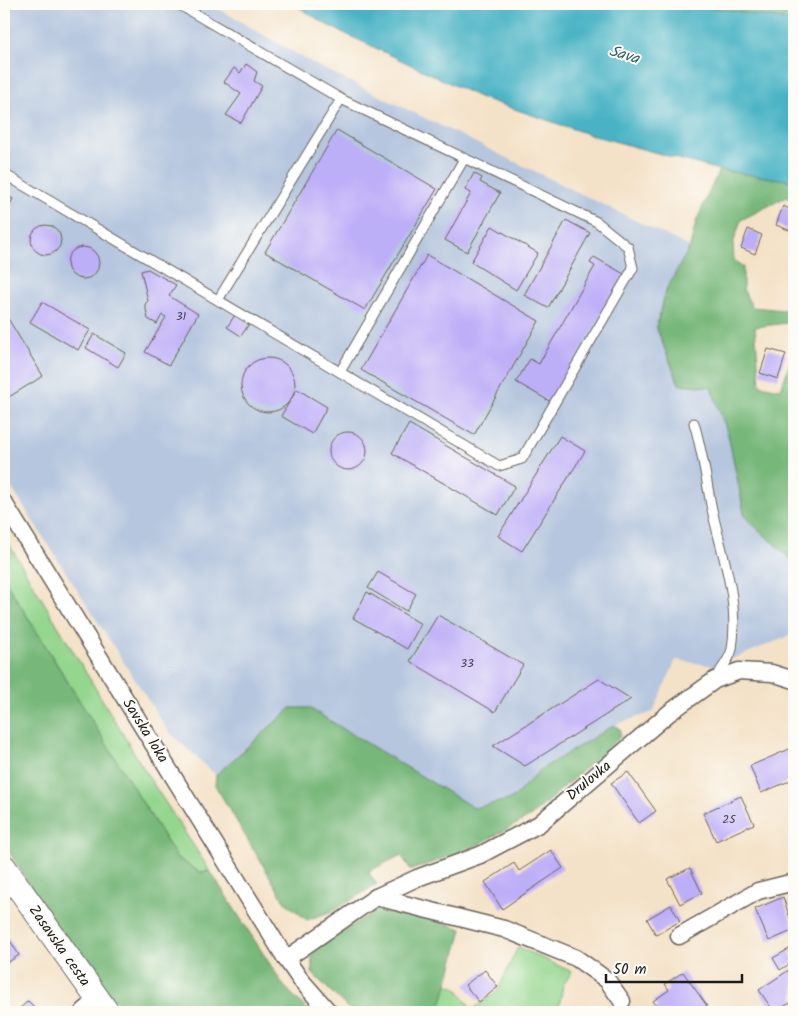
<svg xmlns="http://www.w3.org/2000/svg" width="798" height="1016" font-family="Kalam,sans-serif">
  <rect width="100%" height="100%" fill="#fdfcf7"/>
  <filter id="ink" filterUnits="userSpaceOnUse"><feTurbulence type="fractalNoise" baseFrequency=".02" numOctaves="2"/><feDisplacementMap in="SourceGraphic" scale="10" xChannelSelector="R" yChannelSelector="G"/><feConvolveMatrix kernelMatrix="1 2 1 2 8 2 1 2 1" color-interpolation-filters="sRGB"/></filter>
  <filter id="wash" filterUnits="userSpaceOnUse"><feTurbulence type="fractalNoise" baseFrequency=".0096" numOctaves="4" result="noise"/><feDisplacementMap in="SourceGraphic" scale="20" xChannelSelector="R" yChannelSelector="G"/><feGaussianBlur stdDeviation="1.12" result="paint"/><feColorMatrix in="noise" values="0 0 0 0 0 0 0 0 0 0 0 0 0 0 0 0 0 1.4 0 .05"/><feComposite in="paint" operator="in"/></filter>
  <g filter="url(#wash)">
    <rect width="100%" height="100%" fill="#f4e2c8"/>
    <path fill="#b5c6de" d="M4 4H210L316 65 690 247 667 288 656 327 666 351 711 387 728 434 745 517 794 562V634L715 666 676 660 653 712 614 725 540 770 512 799 474 808 309 708H291L216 775 168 731 4 476Z"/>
    <g fill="#94d68e" stroke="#587955">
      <path d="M4 536 148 776 210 871 200 872 177 858 4 579Z"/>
      <path d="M518 947 572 972 563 985 558 1012H438L447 984 457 988 472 1010 497 992Z"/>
    </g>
    <g fill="#77b779" stroke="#4a6a4a">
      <path d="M691 4H794V21L703 7Z"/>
      <path d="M719 170 794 181V201L786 197 741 220 733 244 734 260 743 267V289L752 307 794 311V322L755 327 760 385 781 389 794 350V562L745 517 728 434 711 387 679 384 656 327 667 288 690 247 696 222Z"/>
      <path d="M4 579 177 858 200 872 210 871 284 986 309 1012H125L74 955 4 844Z"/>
      <path d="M291 708H309L474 808 512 799 540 770 614 725 620 729V737L531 816 470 849 411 870 401 855 368 872 377 884 335 910 307 920 285 902 215 785 216 775Z"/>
      <path d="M376 911 438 921 462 929 444 996 438 1012H352L312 973V955L323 942Z"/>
    </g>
    <path fill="#48b3c5" stroke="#326870" d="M294 4H691L794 21V181L719 170 588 134 479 97 327 25Z"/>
    <g id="blocks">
      <g fill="#bdaef8">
        <path d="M246 64 257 72 254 81 262 86 241 123 226 115 241 94 224 82 234 68 240 73Z"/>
        <path d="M337 130 437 189 365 310 265 252Z"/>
        <path d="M474 173 482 178 480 182 500 193 467 252 445 240 471 193 465 190Z"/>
        <path d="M4 194 13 199 4 215Z"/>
        <path d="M783 206 794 211V232L776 225Z"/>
        <path d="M566 220 590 233 548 308 524 295Z"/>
        <circle cx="46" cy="240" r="15"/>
        <path d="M492 226 538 253 516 290 471 262Z"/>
        <path d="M748 229 762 235 755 254 741 248Z"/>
        <circle cx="83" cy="263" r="16"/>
        <path d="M427 255 539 321 474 435 361 370Z"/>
        <path d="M594 257 624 274 551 402 516 382 530 359 539 364 595 266 590 263Z"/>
        <path d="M148 269 176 285 169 296 198 314 169 365 145 352 166 317 162 315 157 324 148 319 145 304 148 301 141 271Z"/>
        <path d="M42 302 90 330 78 350 30 322Z"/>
        <path d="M4 312 43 376 4 400Z"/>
        <path d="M235 315 249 324 241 336 227 327Z"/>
        <path d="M94 334 126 353 118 367 86 348Z"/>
        <path d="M768 349 786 354 778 379 760 373Z"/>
        <circle cx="268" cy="385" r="27"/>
        <path d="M297 389 327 407 312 434 281 416Z"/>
        <path d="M409 424 515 486 498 515 392 453Z"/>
        <circle cx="348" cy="451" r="19"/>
        <path d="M560 436 585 451 522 551 498 536Z"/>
        <path d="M378 572 416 594 406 611 368 588Z"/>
        <path d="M367 592 421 624 407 649 353 618Z"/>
        <path d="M438 615 523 665 495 712 410 661Z"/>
        <path d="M599 679 631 699 525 766 493 746Z"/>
        <path d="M794 747V779L761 793 750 766Z"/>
        <path d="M628 772 656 811 639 823 611 783Z"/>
        <path d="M741 796 754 824 716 841 703 813Z"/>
        <path d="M551 850 563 868 502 909 485 882 514 863 519 871Z"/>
        <path d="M690 868 702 893 680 904 667 879Z"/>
        <path d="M783 897 794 930 769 941 755 909Z"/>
        <path d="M671 905 680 921 656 935 647 919Z"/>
        <path d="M4 931 19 955 4 965Z"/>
        <path d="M789 949 794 961 780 970 773 958Z"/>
        <path d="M792 968 794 972V1001L774 1012 759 990Z"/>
        <path d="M485 970 498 987 479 1002 465 985Z"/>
        <path d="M683 972 707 1006 698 1012H650L658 1007 653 1001 669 990 665 984Z"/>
        <path d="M28 1001 39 1012H16Z"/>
      </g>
    </g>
  </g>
  <g filter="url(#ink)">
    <use href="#blocks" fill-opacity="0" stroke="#686158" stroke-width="1"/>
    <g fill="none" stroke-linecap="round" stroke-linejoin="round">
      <g stroke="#686158" stroke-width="11">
        <g id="lane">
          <path d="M4 174 499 466 522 459 633 268 628 247 597 222 341 99 178 4"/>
          <path d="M218 300 341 99"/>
          <path d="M340 372 464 159"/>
          <path d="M694 423C702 450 706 477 711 505 721 553 740 599 732 649 730 659 720 671 715 679"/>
        </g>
      </g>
      <g stroke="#686158" stroke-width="19">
        <g id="street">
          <path d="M4 503 286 959"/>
          <path d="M376 897 504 929 576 958 607 980 622 1001"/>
          <path d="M679 936 758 891 794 882"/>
          <path d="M83 1012 97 1000"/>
          <path d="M329 1012 300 979 286 959 376 897 417 878 480 855 539 824 669 713 715 680 739 671 772 673 794 680"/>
        </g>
      </g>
      <g stroke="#686158" stroke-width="26">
        <path id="secondary" d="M4 867 107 1012"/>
      </g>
      <use href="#lane" stroke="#fff" stroke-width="9"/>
      <use href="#street" stroke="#fff" stroke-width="16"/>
      <use href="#secondary" stroke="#fff" stroke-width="24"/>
    </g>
  </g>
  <g text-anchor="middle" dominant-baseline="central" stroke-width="4" stroke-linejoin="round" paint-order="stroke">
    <g font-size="12" fill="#444053">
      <text x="181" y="316">31</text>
      <text x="467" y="663">33</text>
      <text x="729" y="819">25</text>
    </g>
    <g font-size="15" fill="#1c1c1c" stroke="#fdfcf7">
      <text transform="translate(145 731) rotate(58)">Savska loka</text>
      <text transform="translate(589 781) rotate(-40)">Drulovka</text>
      <text transform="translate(59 946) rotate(55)">Zasavska cesta</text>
    </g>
    <g font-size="16" font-style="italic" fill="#306068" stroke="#fdfcf7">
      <text transform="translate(624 55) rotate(17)">Sava</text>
    </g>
  </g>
  <rect width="798" height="1016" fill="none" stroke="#fdfcf7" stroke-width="20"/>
  <path d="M606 974v8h136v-8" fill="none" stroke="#1c1c1c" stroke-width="2.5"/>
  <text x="613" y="974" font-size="15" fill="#1c1c1c" stroke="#fdfcf7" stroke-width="4" paint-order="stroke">50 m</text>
</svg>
